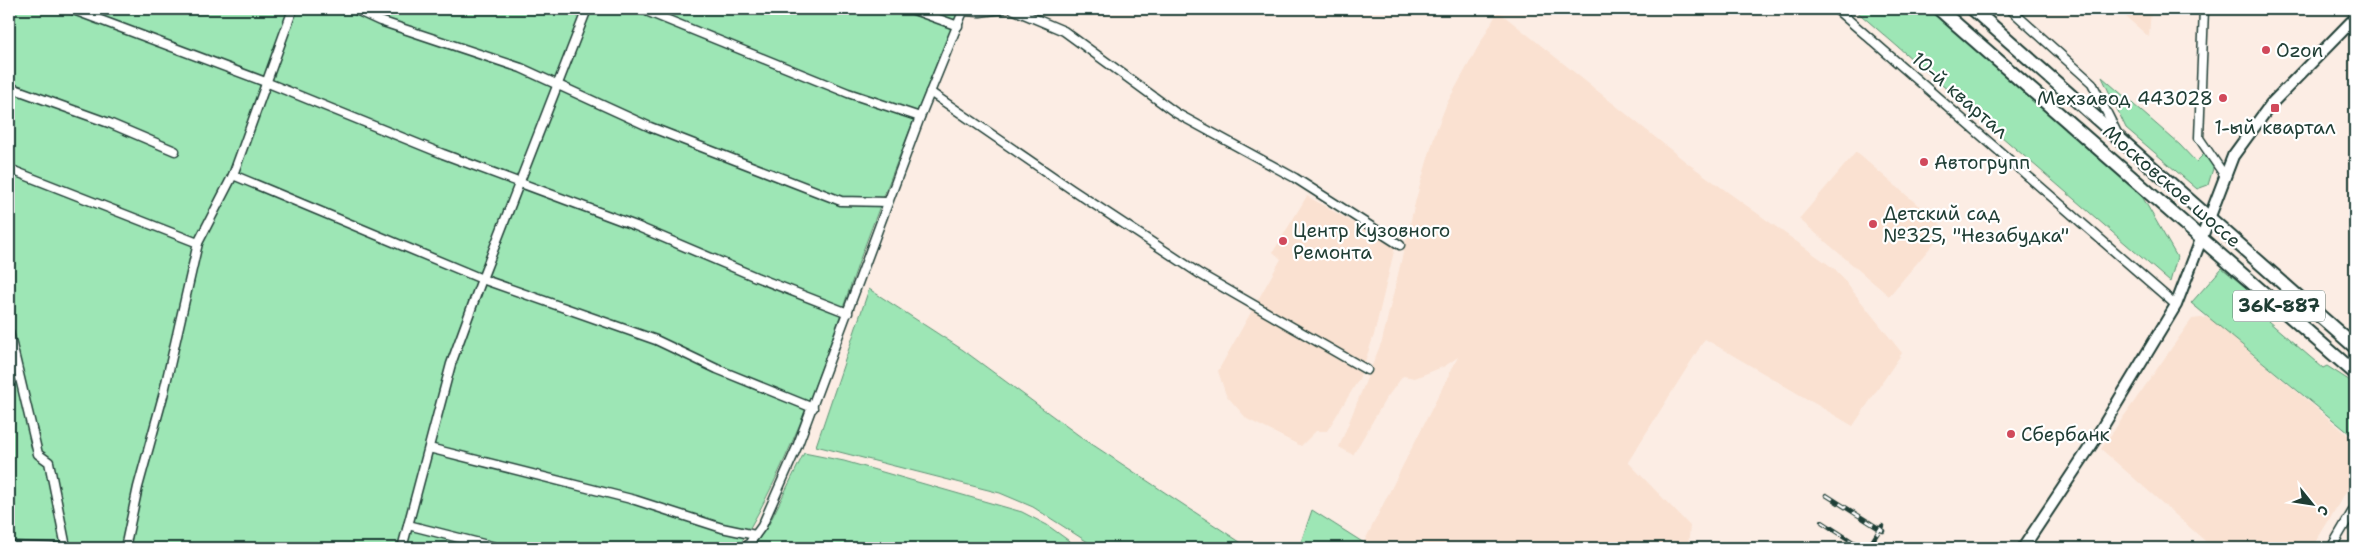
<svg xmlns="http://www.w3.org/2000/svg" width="2364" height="557" font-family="'Shantell Sans',sans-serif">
  <rect width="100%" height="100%" fill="#fcede4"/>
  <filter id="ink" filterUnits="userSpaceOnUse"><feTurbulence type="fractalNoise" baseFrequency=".02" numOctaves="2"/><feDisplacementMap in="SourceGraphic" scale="10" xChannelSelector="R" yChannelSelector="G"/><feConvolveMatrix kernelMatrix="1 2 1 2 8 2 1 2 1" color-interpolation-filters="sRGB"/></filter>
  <g filter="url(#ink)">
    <g fill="#fae1d1">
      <path d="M2117 9H2151L2149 37Z"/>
      <path d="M1498 11 1686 162 1836 270 1902 353 1853 426 1705 339 1628 462 1690 526 1688 548H1361L1458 357 1445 366 1415 378 1403 376 1385 400 1353 455 1339 447 1382 341 1416 199 1436 131 1447 103Z"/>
      <path d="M1856 152 1946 229 1889 296 1799 219Z"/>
      <path d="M1307 196 1395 247 1374 335 1359 379 1327 431H1316L1301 446 1247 419 1226 395 1218 371 1281 259 1273 252Z"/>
      <path d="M2209 317 2355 441V477L2312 548H2213L2101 449 2192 319Z"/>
    </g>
    <g fill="#9de6b5" stroke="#5e9274">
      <path d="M9 9H959C925 92 891 175 860 259 825 358 793 459 738 548H9Z"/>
      <path d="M1854 9H1940L2129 174 2177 257 2170 282Z"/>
      <path d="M2102 77 2180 145 2196 162 2207 151 2215 162 2208 185 2197 189 2126 128Z"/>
      <path d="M2222 268 2256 296 2271 315 2268 321 2323 368 2327 366 2355 384V438L2191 303Z"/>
      <path d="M869 289 963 350 1081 437 1249 548H1097L1033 507 1000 493 816 446Z"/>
      <path d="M804 453 844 461 1022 512 1047 525 1079 548H753L769 524Z"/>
      <path d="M1312 510 1364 543 1361 548H1299Z"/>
    </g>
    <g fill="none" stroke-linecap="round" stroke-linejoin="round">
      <g stroke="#1f3d34" stroke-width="11">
        <g id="minor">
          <path d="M71 9 268 83 443 154 636 226 756 277 848 313"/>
          <path d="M354 9 380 21 521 68 650 127 841 201 888 202"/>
          <path d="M641 9 848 93 920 117"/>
          <path d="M911 9 958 26"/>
          <path d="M1012 9 1064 31 1176 113 1295 178 1400 245"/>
          <path d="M1836 9 2176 305"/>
          <path d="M2010 9 2092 83 2117 133"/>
          <path d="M2204 9 2199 138 2225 176"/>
          <path d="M963 11 980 12 1003 9"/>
          <path d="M9 87 109 123 175 151"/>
          <path d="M930 92 1071 189 1200 274 1367 370"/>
          <path d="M9 169 198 243"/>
          <path d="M233 175 482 279 656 340 717 369 813 408"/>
          <path d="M9 332 38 454 49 462 66 547"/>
          <path d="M429 448 635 500 722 528 755 535"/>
          <path d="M408 525 499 548"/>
          <path d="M9 546 72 548"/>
          <path d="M125 548 138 487 163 396 198 243 233 175 293 9"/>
          <path d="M402 548 451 364 482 279 587 9"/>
          <path d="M746 548 762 526 797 447 920 117 964 9"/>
          <path d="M2331 548 2355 507"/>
        </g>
      </g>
      <g stroke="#1f3d34" stroke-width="14">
        <path id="tertiary" d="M2023 548 2094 441 2176 305 2233 156 2271 104 2355 18"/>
      </g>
      <g stroke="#1f3d34" stroke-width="16">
        <g id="primary">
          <path d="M1939 9 2355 373"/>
          <path d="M1973 9 2355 347"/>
        </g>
      </g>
      <use href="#minor" stroke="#fff" stroke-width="8"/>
      <use href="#tertiary" stroke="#fff" stroke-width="10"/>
      <use href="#primary" stroke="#fff" stroke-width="12"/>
      <g stroke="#1f3d34" stroke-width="4.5">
        <g id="rail">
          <path d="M1826 495 1883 531"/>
          <path d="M1822 522 1862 548"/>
          <path d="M1868 548 1882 526"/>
        </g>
      </g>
      <use href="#rail" stroke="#fff" stroke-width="2.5" stroke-dasharray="8" stroke-linecap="butt"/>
    </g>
  </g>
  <g fill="#d1495b" stroke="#fff" stroke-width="2">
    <circle cx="2266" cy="50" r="5"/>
    <circle cx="2223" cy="98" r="5"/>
    <rect x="2270" y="103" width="10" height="10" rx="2.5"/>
    <circle cx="1924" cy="162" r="5"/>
    <circle cx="1873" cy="224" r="5"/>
    <circle cx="1283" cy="241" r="5"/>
    <circle cx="2011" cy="434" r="5"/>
  </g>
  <g text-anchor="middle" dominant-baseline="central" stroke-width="4.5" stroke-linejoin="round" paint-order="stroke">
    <rect fill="#fff" stroke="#627771" stroke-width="1" x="2233" y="290.5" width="92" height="31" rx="4"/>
    <g font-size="18" font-weight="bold" fill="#1f3d34">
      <text x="2279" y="306">36К-887</text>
    </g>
    <g font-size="19" fill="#1f3d34" stroke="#fff" text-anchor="start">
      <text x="2276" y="50">Ozon</text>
      <text x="2213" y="98" text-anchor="end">Мехзавод 443028</text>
      <text x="2275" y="127" text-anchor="middle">1-ый квартал</text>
      <text x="1934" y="162">Автогрупп</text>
      <text x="1883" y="213">Детский сад<tspan x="1883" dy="22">№325, "Незабудка"</tspan></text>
      <text x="1293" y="230">Центр Кузовного<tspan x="1293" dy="22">Ремонта</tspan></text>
      <text x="2021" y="434">Сбербанк</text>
    </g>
    <g font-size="19" fill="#1f3d34" stroke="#fff">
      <text transform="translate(1960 95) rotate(41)">10-й квартал</text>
      <text transform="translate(2172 186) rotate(41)">Московское шоссе</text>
    </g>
  </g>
  <rect width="2364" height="557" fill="none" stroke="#fff" stroke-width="30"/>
  <rect x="15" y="15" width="2334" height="527" fill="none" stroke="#1f3d34" stroke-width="2" filter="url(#ink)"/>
  <g transform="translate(2312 504) rotate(120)" stroke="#ffffff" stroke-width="4" paint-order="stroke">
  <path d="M0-4L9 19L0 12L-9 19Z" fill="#1f3d34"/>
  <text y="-8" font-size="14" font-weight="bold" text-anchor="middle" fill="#1f3d34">С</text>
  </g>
</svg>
